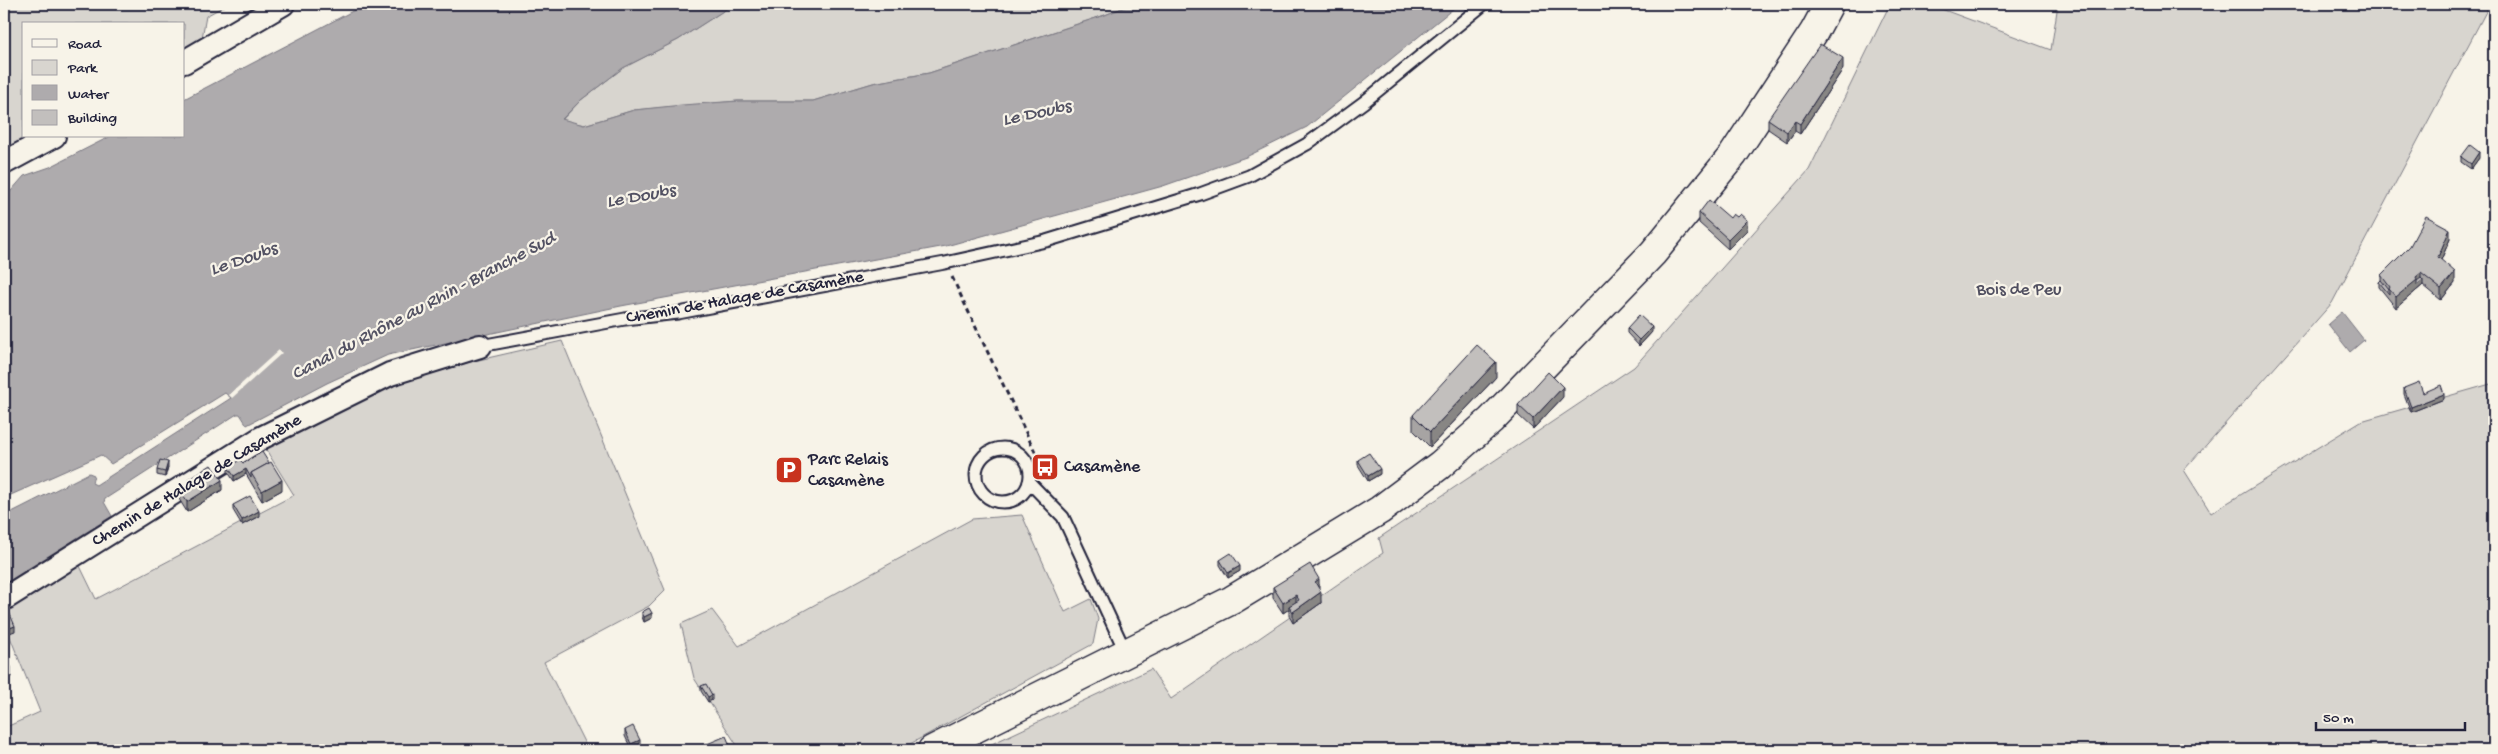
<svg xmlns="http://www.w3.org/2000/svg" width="2498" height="754" font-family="'Gochi Hand',sans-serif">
  <rect width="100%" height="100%" fill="#f7f3e8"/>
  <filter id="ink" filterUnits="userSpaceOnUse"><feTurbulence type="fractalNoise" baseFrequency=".02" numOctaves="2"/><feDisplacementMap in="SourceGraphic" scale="10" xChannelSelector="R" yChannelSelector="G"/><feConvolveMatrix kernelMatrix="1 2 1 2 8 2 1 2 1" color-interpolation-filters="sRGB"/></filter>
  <g filter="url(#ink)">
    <g fill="#d8d5cf" stroke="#7d7c85">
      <path d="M4 4H228L206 16 202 38 184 48V24H24V136H29L4 150Z"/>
      <path d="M734 4H1132L1105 15 929 73 873 83 813 101H738L634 110 584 125 562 120 581 100 623 68 678 40Z"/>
      <path d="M1890 4H1928L2051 50 2058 4H2490L2332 303 2184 470 2211 513 2361 421 2494 383V750H979L1151 669 1171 699 1383 553 1379 538 1634 367 1809 170Z"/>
      <path d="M562 341 665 590 649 606 544 662 588 750H4V728L40 712 4 622V609L78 562 96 599 294 495 265 448 383 388 470 362Z"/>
      <path d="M1022 515 1065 612 1091 599 1098 619 1093 644 899 750H740L694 678 681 624 712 610 739 646 972 519Z"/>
    </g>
    <g fill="#aeabad" stroke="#76747f">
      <path d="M366 4H734L678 40 623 68 581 100 562 119 584 125 634 110 682 105 738 101H813L873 83 929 73 1105 15 1132 4H1459L1307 127 1246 157 1163 186 946 246 621 306 388 355 327 383 247 425 240 414H237L105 499 104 502 112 516 4 584V516L89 473 94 475 92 483 96 485 231 398 225 393 111 464 101 455 4 498V199L24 176 50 167 111 136H184V99Z"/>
      <path d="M2342 312 2364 340 2350 352 2328 324Z"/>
    </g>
    <path fill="#f7f3e8" d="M279 350 282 353 232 398 229 395Z"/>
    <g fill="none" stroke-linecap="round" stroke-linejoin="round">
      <path stroke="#535263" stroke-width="1" stroke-dasharray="6 5" stroke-linecap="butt" d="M738 4 741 9"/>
      <g stroke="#22223b" stroke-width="15">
        <g id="service">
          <path d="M480 346 625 319 678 313 945 263 1046 241 1200 194 1249 176 1307 144 1364 102 1484 4"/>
          <circle cx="1003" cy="475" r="27"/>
          <path d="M1029 482 1063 517 1126 653"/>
        </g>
      </g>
      <g stroke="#22223b" stroke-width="26">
        <g id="minor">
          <path d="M184 62 283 4"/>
          <path d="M4 163 54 136"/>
          <path d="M4 599 261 438 390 374 480 346"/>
        </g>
      </g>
      <g stroke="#22223b" stroke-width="31">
        <path id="secondary" d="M932 750 1232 600 1380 510 1440 465 1491 420 1653 253 1733 155 1814 32 1829 4"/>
      </g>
      <path stroke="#22223b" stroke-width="3" stroke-dasharray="5 4" stroke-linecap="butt" d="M952 277 1047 477"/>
      <use href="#service" stroke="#f7f3e8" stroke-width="11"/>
      <use href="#minor" stroke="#f7f3e8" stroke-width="22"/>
      <use href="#secondary" stroke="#f7f3e8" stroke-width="28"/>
    </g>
    <g fill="#a7a4a3" stroke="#22223b">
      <path d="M1843 69 1800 134 1795 131 1787 142 1768 129V119Z"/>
      <path d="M2461 157 2479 158 2471 169 2461 162Z"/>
      <path d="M1699 213 1730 218 1737 217 1747 230 1728 249 1699 223Z"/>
      <path d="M2450 239 2441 260 2455 283 2441 300 2423 285 2396 308 2379 287V282L2381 280V275Z"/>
      <path d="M1627 328 1652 332 1639 346 1627 333Z"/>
      <path d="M1496 377 1430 447 1413 430V415Z"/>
      <path d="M2404 388 2423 393 2444 399 2411 412 2404 394Z"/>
      <path d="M1563 397 1533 429 1518 415V405Z"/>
      <path d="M1358 460 1380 474 1368 481 1358 465Z"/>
      <path d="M243 463 282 490 262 501 246 474 234 481 228 472V467Z"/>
      <path d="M168 467 165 477 157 475V470Z"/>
      <path d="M189 479 222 490 187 512 179 499V489L189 483Z"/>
      <path d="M233 505 259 516 242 525 233 510Z"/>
      <path d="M1220 560 1240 571 1228 578 1220 565Z"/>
      <path d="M1273 587 1319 589 1321 603 1293 623 1289 616V609L1283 613 1273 598Z"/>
      <path d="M642 612 652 618 644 622 642 617Z"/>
      <path d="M701 686 712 700 708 702 701 691Z"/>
      <path d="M625 730 640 745 631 749 625 736Z"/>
    </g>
    <g fill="#888684" stroke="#22223b">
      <path d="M1843 58V69L1800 134V124Z"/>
      <path d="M1795 121V131L1787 142V132Z"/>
      <path d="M2479 152V158L2471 169V164Z"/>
      <path d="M1747 220V230L1728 249V239Z"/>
      <path d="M2450 229V239L2438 267V257Z"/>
      <path d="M2455 272V283L2441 300V289Z"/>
      <path d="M2421 273V282L2423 280V285L2396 308V297L2416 277Z"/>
      <path d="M1652 327V332L1639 346V340Z"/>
      <path d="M1496 362V377L1430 447V432Z"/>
      <path d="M1563 387V397L1533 429V419Z"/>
      <path d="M2444 394V399L2411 412V407Z"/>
      <path d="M168 462V467L165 477V472Z"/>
      <path d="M246 469V474L234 481V476Z"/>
      <path d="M1380 469V474L1368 481V476Z"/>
      <path d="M222 480V490L187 512V502Z"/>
      <path d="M282 480V490L262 501V491Z"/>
      <path d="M259 511V516L242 525V520Z"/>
      <path d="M1240 566V571L1228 578V573Z"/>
      <path d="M1319 579V590L1315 582Z"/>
      <path d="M1321 592V603L1293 623V612Z"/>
      <path d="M1296 595V605L1289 606V609L1283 613V603Z"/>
      <path d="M652 613V618L644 622V617Z"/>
      <path d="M15 626V631L4 635V630Z"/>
      <path d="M11 667V677L4 680V670Z"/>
      <path d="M712 695V700L708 702V697Z"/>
      <path d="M640 740V745L631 749V744Z"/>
    </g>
    <g fill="#c2bfbd" stroke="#22223b">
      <path d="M1820 44 1843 58 1800 124 1795 121 1787 132 1768 119Z"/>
      <path d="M2470 145 2479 152 2471 164 2461 157Z"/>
      <path d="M1709 200 1730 218 1733 214 1737 217 1740 214 1747 220 1728 239 1699 213Z"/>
      <path d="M2426 216 2450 229 2438 257 2455 272 2441 289 2421 273 2416 277 2417 280 2396 297 2389 289 2390 287 2381 275 2410 246Z"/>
      <path d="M2421 278 2423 280 2417 285V281Z"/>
      <path d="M2381 280 2389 290V294L2379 282Z"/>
      <path d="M1639 315 1652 327 1639 340 1627 328Z"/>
      <path d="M1477 345 1496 362 1430 432 1413 415Z"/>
      <path d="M1548 372 1563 387 1533 419 1518 405Z"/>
      <path d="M2419 382 2423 393 2441 385 2444 394 2411 407 2404 388Z"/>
      <path d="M262 452 269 463 251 473V478L246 469 234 476 228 467 240 460 243 463Z"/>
      <path d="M1369 453 1380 469 1368 476 1358 460Z"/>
      <path d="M160 460 168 462 165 472 157 470Z"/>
      <path d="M271 462 282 480 262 491 251 473Z"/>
      <path d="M211 465 222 480 187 502 179 489 191 482 189 479Z"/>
      <path d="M250 496 259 511 242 520 233 505Z"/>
      <path d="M1231 553 1240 566 1228 573 1220 560Z"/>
      <path d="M1310 564 1319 579 1315 582 1321 592 1293 612 1289 606 1299 600 1296 595 1283 603 1273 587Z"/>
      <path d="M6 605 15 626 4 630V606Z"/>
      <path d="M649 608 652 613 644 617 642 612Z"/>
      <path d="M4 652 11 667 4 670Z"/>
      <path d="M706 684 712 695 708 697 701 686Z"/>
      <path d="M633 726 640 740 631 744 625 730Z"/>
      <path d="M726 736 732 750H693Z"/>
    </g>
  </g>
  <defs>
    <g id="bus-square" transform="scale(1.4375)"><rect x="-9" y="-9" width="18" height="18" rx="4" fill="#c8321e" stroke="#f7f3e8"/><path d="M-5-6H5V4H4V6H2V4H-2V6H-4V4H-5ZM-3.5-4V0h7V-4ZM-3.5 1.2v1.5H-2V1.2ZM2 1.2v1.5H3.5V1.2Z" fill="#fff"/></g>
    <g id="parking-square" transform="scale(1.4375)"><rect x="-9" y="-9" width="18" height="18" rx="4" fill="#c8321e" stroke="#f7f3e8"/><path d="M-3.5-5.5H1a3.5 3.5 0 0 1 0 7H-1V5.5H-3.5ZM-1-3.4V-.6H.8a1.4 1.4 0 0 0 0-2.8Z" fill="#fff"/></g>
  </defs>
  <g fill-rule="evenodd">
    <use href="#bus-square" x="1045" y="467"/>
    <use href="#parking-square" x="789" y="470"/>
  </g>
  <g text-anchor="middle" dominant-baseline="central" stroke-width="4.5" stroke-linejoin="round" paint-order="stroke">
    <g font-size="18" fill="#504f60" stroke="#f7f3e8">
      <text x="2019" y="290">Bois de Peu</text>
    </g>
    <g font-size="18" fill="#22223b" stroke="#f7f3e8">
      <text transform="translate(745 298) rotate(-10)">Chemin de Halage de Casamène</text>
      <text transform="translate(197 481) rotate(-31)">Chemin de Halage de Casamène</text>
    </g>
    <g font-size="18" fill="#22223b" stroke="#f7f3e8" text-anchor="start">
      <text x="808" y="460">Parc Relais<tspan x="808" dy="21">Casamène</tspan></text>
      <text x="1064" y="467">Casamène</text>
    </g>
    <g font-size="19" font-style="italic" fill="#535263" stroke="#f7f3e8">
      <text transform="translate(1037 114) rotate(-12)">Le Doubs</text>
      <text transform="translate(641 197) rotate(-10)">Le Doubs</text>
      <text transform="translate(244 260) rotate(-19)">Le Doubs</text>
      <text transform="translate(424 307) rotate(-28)">Canal du Rhône au Rhin - Branche Sud</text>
    </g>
  </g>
  <rect width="2498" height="754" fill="none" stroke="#f7f3e8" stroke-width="20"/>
  <rect x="10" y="10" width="2478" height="734" fill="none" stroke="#22223b" stroke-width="2" filter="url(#ink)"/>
  <rect x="22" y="22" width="162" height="115" fill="#f7f3e8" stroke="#a29fa3"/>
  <rect x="32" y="39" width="25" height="8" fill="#f7f3e8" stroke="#a29fa3"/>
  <text x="68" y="48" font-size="15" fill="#22223b">Road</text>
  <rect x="32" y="60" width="25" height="15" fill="#d8d5cf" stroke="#a29fa3"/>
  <text x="68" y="72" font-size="15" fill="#22223b">Park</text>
  <rect x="32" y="85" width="25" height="15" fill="#aeabad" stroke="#a29fa3"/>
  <text x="68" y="98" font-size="15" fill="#22223b">Water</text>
  <rect x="32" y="110" width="25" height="15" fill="#c2bfbd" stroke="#a29fa3"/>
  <text x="68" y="122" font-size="15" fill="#22223b">Building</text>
  <path d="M2316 722v8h149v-8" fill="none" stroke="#22223b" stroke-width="2.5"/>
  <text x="2323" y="722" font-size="15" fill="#22223b" stroke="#f7f3e8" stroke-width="4" paint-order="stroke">50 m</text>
</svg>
